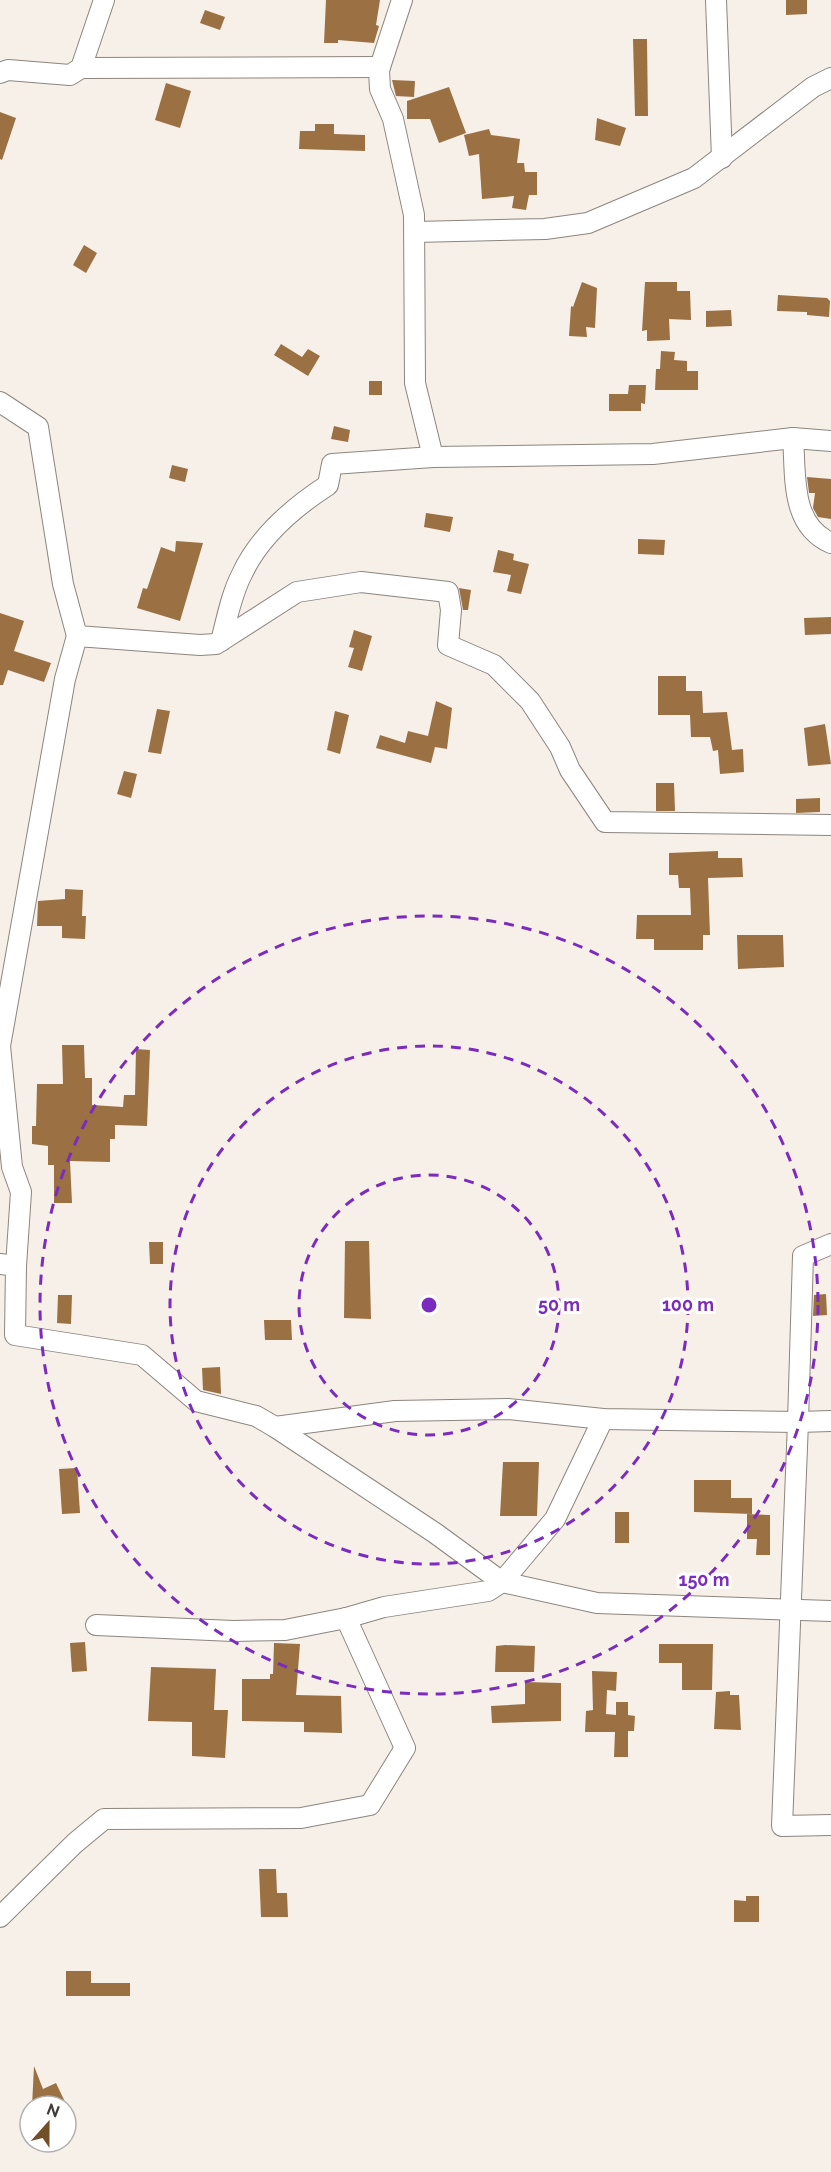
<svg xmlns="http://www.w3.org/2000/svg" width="831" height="2172" font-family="Raleway,sans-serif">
  <rect width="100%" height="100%" fill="#f7f0e9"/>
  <g fill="#9b7043">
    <path d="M326 0H380L376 25 379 26 374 43 338 40V43H324Z"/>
    <path d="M786 0H807V14L786 15Z"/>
    <path d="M205 10 225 17 220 30 200 23Z"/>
    <path d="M633 39H647L648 116H635Z"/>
    <path d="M392 80 415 81 414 97 396 96Z"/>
    <path d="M166 83 191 91 180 128 155 120Z"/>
    <path d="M449 87 466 133 439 143 430 119H407V101Z"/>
    <path d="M0 112 16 118 2 160 0 159Z"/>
    <path d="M597 118 626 128 620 146 595 140Z"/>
    <path d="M315 124H334V134L365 135V151L299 149 300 131H315Z"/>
    <path d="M489 129 491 135 520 139 517 163H524L525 172H537V195H529L526 210 512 208 514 196 482 199 479 154 469 156 464 135Z"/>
    <path d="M84 245 97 253 86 273 73 265Z"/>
    <path d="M582 282 597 288 595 328 586 327 587 337 569 336 571 306 573 307Z"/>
    <path d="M645 282H677V291H690L691 320 669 319 670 340 647 341V330L642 331Z"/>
    <path d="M778 295 827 298 830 301 829 317 807 315V312L777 311Z"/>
    <path d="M731 310 732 326 706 327V311Z"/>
    <path d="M281 344 302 357 308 349 320 356 308 376 274 355Z"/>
    <path d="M661 351 675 352 674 360 687 361V371H698V390H655L656 369H660Z"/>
    <rect x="369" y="381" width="13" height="14"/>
    <path d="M629 385H646L645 404 641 403V411H609V394H628Z"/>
    <path d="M334 426 350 430 348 442 331 439Z"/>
    <path d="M172 465 188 469 185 482 169 478Z"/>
    <path d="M807 477 831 479V519L818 517 813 508 815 493H809Z"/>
    <path d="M426 513 453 517 450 532 424 527Z"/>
    <path d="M638 539 665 540 664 555 638 554Z"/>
    <path d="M176 541 203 543 180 621 137 608 143 588 147 589 161 547 175 552Z"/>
    <path d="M498 550 514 554 513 560 529 564 521 594 507 591 511 575 493 572Z"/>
    <path d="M459 588 471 590 468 610H463Z"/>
    <path d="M0 613 24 621 14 651 51 663 44 682 8 670 3 685H0Z"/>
    <path d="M831 617V634L805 635 804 618Z"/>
    <path d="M354 630 372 636 362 671 348 667 354 648 349 647Z"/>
    <path d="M658 676H686V691H702L703 713 727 712 732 750 743 749 744 772 720 774 718 750 713 751 710 737H691L690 715H658Z"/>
    <path d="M436 701 452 708 447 749 435 747 431 763 376 748 380 735 405 743 408 731 428 736Z"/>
    <path d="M157 709 170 711 161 754 148 752Z"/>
    <path d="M335 711 349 715 340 754 327 750Z"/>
    <path d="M825 724 831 764 808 766 804 728Z"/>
    <path d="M124 771 137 774 131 798 117 794Z"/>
    <path d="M656 783H674L675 811H656Z"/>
    <path d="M820 798V812L796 813V799Z"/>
    <path d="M718 851V858H742L743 877 708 878 710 935H703V950H654V939H636L637 915H691L690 888H679L678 875H669V853Z"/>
    <path d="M65 889 83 890 82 916H86L85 939 62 938V926H37L38 901 65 899Z"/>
    <path d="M737 935H783L784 967 738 969Z"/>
    <path d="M62 1045H84L85 1078H92V1105L123 1107 124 1095H135L136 1049 150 1050 147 1126 115 1125V1139H110V1162L70 1161 72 1203H54V1165H48V1146L32 1144V1126H36L37 1084H63Z"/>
    <path d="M345 1241H369L371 1319 344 1318Z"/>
    <path d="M149 1242H163V1264H150Z"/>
    <path d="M826 1294 827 1315 813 1316 814 1295Z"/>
    <path d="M58 1295H72L71 1324 57 1323Z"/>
    <path d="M264 1320H291L292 1340H265Z"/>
    <path d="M220 1367 221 1394 203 1390 202 1368Z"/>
    <path d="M503 1462H539L537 1516H500Z"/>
    <path d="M77 1468 80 1513 62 1514 59 1469Z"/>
    <path d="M694 1480H731V1498H752V1514L694 1512Z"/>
    <rect x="615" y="1512" width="14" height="31"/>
    <path d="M747 1514 770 1515V1555H756L757 1539H747Z"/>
    <path d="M85 1642 87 1671 72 1672 70 1643Z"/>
    <path d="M274 1643 300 1644 296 1695 341 1696 342 1733 304 1732V1722L242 1721V1679H270V1674H273Z"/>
    <path d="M659 1644H713L712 1690H682V1663H659Z"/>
    <path d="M505 1645 535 1646 534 1672H495L496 1646Z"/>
    <path d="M151 1667 216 1669 214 1710H228L225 1758 192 1756V1722L148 1721Z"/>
    <path d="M592 1671 617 1672 616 1691 607 1690 606 1714 616 1715V1702H628V1715L635 1716 634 1731H628V1757H614L615 1732H585L586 1711 593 1710Z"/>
    <path d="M525 1682 561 1683V1721L492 1723 491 1706 525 1704Z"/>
    <path d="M730 1691V1695H739L741 1730 714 1729 716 1692Z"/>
    <path d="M259 1869H276L277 1893H287L288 1917H261Z"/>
    <path d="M746 1896H759V1922H734V1900L746 1901Z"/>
    <path d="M66 1971H91V1983H130V1996H66Z"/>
    <path d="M34 2066 43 2089 56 2083 67 2106H32Z"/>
  </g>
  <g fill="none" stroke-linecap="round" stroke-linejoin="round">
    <g stroke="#8c857f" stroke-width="22">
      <g id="minor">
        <path d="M402 0 379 70 380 89 393 119 414 215 415 383 433 457"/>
        <path d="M716 0 722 158"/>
        <path d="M81 68 380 67"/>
        <path d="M0 73 8 70 70 75 81 68 104 0"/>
        <path d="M415 232 545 229 588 223 694 178 813 87 831 78"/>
        <path d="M0 402 38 427 63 584 77 636"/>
        <path d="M793 438C796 476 790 525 831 543"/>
        <path d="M221 641C227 619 231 595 242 574 259 537 294 507 328 485L332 464 433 457 653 454 793 438 831 441"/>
        <path d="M0 1046 65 679 77 636 200 645 216 644 297 592 361 582 448 592 451 610 448 645 494 665 530 701 560 747 570 770 605 822 831 825"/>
        <path d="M0 1046 12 1167 21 1192 16 1266"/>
        <path d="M0 1264 16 1266 15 1335 142 1355 196 1401 256 1416 275 1427 435 1533 502 1582 597 1603 831 1611"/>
        <path d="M831 1421 798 1422 782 1826 831 1825"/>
        <path d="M275 1427 395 1411 508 1409 603 1419 798 1422 803 1256 831 1244"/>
        <path d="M96 1625 233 1631 285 1630 346 1618 384 1607 488 1591 502 1582 555 1519 603 1419"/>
        <path d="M0 1917 75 1843 104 1819 301 1818 370 1805 405 1748 346 1618"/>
      </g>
    </g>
    <use href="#minor" stroke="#fff" stroke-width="20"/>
  </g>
  <g fill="none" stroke="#7b2cbf" stroke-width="3" stroke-dasharray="10 8">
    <circle cx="429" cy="1305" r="130"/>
    <circle cx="429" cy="1305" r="259"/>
    <circle cx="429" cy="1305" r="389"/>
  </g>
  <circle cx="429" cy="1305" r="9" fill="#7b2cbf" stroke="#fff" stroke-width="3"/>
  <g font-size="18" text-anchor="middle" font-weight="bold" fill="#7b2cbf" stroke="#fff" stroke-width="6" stroke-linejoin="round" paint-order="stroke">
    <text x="559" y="1311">50 m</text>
    <text x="688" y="1311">100 m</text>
    <text x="704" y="1586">150 m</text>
  </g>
  <g transform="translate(48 2124) rotate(21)"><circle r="28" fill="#ffffff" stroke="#b2b1b0" stroke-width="1.5"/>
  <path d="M0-4.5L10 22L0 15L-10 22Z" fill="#724f28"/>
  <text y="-9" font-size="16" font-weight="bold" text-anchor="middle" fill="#3f3c39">N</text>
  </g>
</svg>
